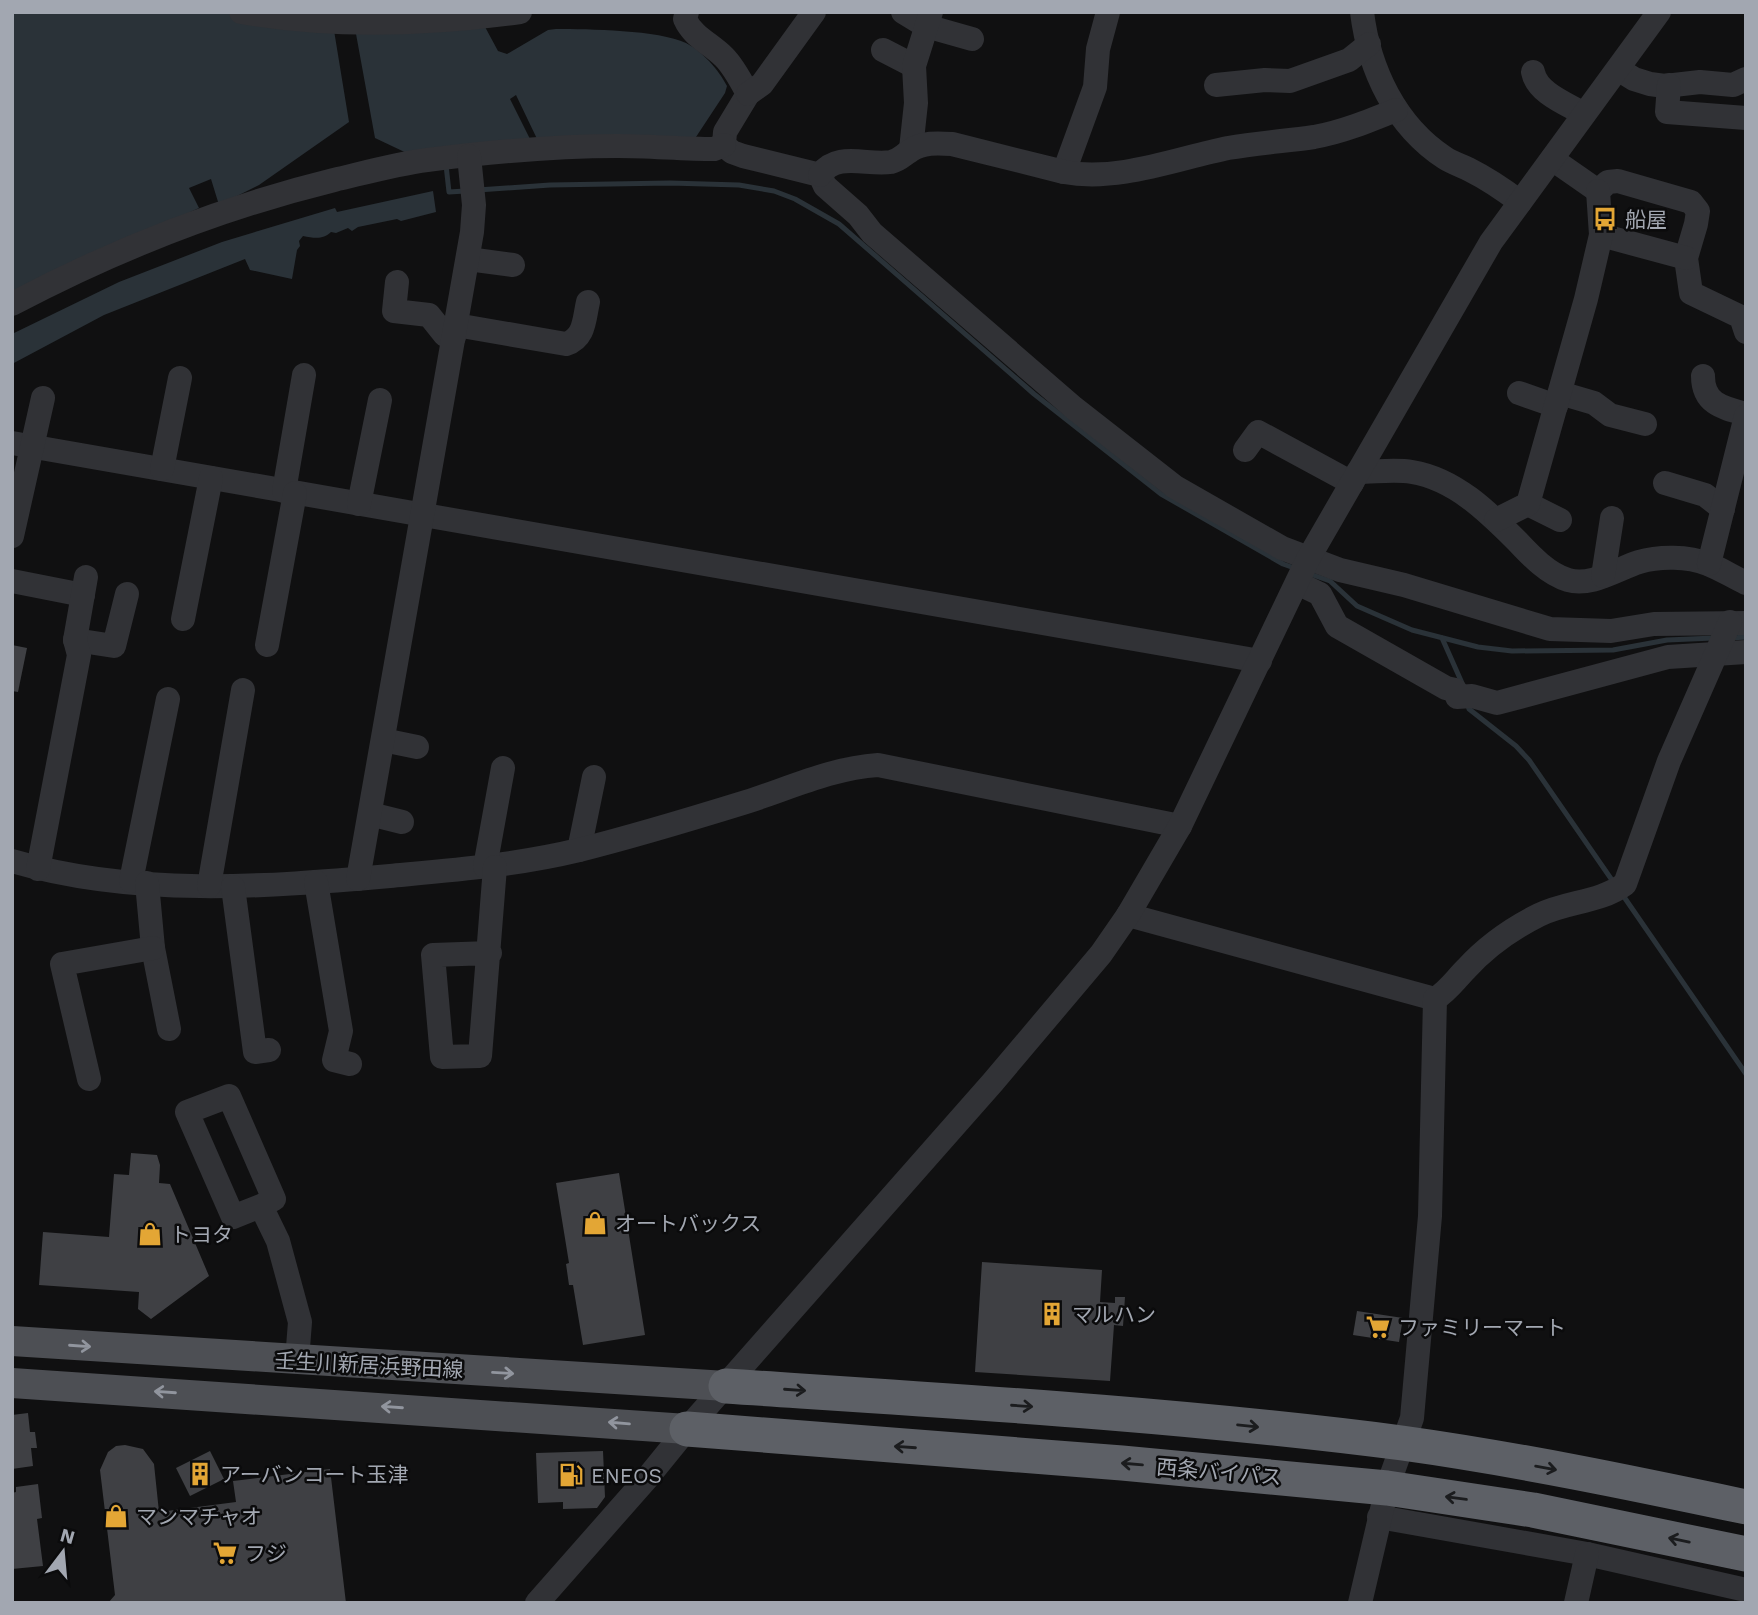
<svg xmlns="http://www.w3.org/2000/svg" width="1758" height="1615" font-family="'Work Sans','Noto Sans JP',sans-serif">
  <rect width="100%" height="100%" fill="#101011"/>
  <g fill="#2a3238">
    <path d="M12 12H331L349 122 259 185 219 205 211 179 189 188 199 208 12 295Z"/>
    <path d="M352 12H477L498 51 507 54 548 30 556 29C588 29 659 30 686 43 702 51 719 70 727 86L725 93 694 140 539 143 516 95 510 99 532 143 413 156 375 138Z"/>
    <path d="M433 191 436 212 401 221 397 219 358 227 352 231 348 228 336 233 331 232C323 240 314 238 303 236L299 241 300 246 297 250 292 279 250 270 245 259 104 315 12 364V334L119 282 222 242 335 208 337 212Z"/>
  </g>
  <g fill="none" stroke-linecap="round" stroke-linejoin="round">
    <g stroke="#2a3238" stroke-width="5">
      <path d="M446 165 449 192 465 191"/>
      <path d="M478 190 550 185 670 183 739 185 774 191 795 199 839 224 1034 394 1161 494 1283 564 1297 569"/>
      <path d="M1310 574 1330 581 1357 606 1412 630 1478 647 1512 651 1613 650 1667 640 1714 638"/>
      <path d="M1442 638 1462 683"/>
      <path d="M1731 638 1746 637"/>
      <path d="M1467 703 1469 709 1516 746 1529 760 1614 883"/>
      <path d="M1622 894 1746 1074"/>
    </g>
  </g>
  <g fill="#3f4044">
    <path d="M12 645 27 648 18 692 12 691Z"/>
    <path d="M131 1153 157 1155 160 1165 159 1183 170 1184 209 1276 151 1319 138 1309 139 1292 39 1285 43 1232 109 1237 114 1174 129 1175Z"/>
    <path d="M619 1173 645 1335 583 1345 573 1285H569L566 1264 569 1263 556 1183Z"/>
    <path d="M982 1262 1102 1270 1100 1302 1115 1303V1297H1125L1123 1326 1114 1325 1110 1381 975 1372Z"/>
    <path d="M1357 1311 1403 1318 1399 1342 1353 1335Z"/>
    <path d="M28 1413 30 1432H35L37 1448H31L33 1466 12 1469V1415Z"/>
    <path d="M125 1445 143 1449 154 1464 159 1512 236 1502 233 1481 330 1469 346 1603H108L115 1595 100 1470 108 1452 116 1446Z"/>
    <path d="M210 1451 224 1479 190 1496 176 1468Z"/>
    <path d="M603 1451 605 1497 597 1508 563 1509V1502L538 1503 536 1453Z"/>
    <path d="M38 1484 42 1518 37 1519 43 1566 12 1569V1493L16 1492V1487Z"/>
  </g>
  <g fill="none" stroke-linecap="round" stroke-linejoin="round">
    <g stroke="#313236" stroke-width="24">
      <path d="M241 12C334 28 427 25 520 12"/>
      <path d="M687 12 685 19C693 37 710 43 724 57 734 67 741 81 748 94L725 132 724 145 732 152 743 156 820 175 825 186 858 215 872 233 1074 408 1175 487 1282 548 1340 570 1404 585 1550 629 1611 631 1654 624 1746 623"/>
      <path d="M903 12 926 26 972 39"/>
      <path d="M1362 12C1369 70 1396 126 1445 158 1453 163 1462 166 1470 170 1488 179 1504 190 1520 202"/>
      <path d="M883 50 914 66"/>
      <path d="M1618 69 1634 79 1650 84 1665 86 1700 82 1733 85 1746 79"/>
      <path d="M1533 72C1537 93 1567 104 1584 114"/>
      <path d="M1216 85 1265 80 1290 81 1349 60 1369 44"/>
      <path d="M1669 85 1667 112 1746 118"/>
      <path d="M748 94 762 84 814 12"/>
      <path d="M911 149 916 103 914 66 931 12"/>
      <path d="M1552 159 1598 191 1608 182 1618 181 1691 202 1698 211 1696 224 1686 258 1691 293 1741 317 1746 332"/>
      <path d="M1064 172 1095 87 1098 49 1108 12"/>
      <path d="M820 175C837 151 867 166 891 162 900 160 903 155 910 151 922 142 938 143 952 144L1064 172C1118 182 1175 159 1228 148 1257 143 1286 141 1314 137 1342 132 1369 121 1396 110"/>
      <path d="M1598 191 1601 235 1686 258"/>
      <path d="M468 259 513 265"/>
      <path d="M397 282 394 311 429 315 445 335 454 337"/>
      <path d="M12 304C116 249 220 208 334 180 364 173 396 164 427 160 490 152 555 146 618 146 650 146 682 149 714 149L724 145"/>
      <path d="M456 325 566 344C585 338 584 319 588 302"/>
      <path d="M1703 376C1703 404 1723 408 1746 414"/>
      <path d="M1519 393 1556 406"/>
      <path d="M1560 393 1594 403 1610 415 1645 424"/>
      <path d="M12 443 1260 661"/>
      <path d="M1245 450 1258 432 1352 483"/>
      <path d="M162 469 180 378"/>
      <path d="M1358 472C1376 472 1395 469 1412 472 1455 479 1488 512 1517 541 1531 556 1548 574 1568 580 1591 587 1617 569 1639 562 1659 556 1688 556 1708 564 1721 569 1733 577 1746 583"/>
      <path d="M1665 483 1705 495 1723 509"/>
      <path d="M284 491 304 375"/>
      <path d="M359 504 380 400"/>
      <path d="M1528 504 1560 520"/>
      <path d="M1496 520 1528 504 1586 299 1601 235"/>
      <path d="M12 536 43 398"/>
      <path d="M1709 564 1746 416"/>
      <path d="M1603 576 1612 518"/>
      <path d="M12 581 83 595"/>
      <path d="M1297 583 1320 594 1337 626 1446 688 1455 690 1457 697 1472 696 1497 703 1668 657 1746 652"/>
      <path d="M183 619 211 478"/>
      <path d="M75 640 114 646 127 594"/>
      <path d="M267 645 295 493"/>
      <path d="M383 740 417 747"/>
      <path d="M370 814 402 822"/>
      <path d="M579 850 594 777"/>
      <path d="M12 861C135 897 265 887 390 876 454 870 517 865 579 850 635 836 691 819 746 802 790 788 832 768 878 765L1180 826"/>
      <path d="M485 867 503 768"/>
      <path d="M38 869 79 655 75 640 86 577"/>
      <path d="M358 879 472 232 474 205 469 156"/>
      <path d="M131 881 168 699"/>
      <path d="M316 882 341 1031 334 1060 350 1064"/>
      <path d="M147 883 153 948 169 1029"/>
      <path d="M209 886 243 690"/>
      <path d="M233 887 255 1052 269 1050"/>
      <path d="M1128 915 1435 999"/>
      <path d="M490 953 433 955 442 1057 480 1056 495 867"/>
      <path d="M89 1079 62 964 153 948"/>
      <path d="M261 1206 274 1199 229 1096 187 1112 233 1217 261 1206 278 1241 300 1322 297 1360"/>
      <path d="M1379 1517 1587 1554 1746 1590"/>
      <path d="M537 1603 648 1477 687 1429 993 1082 1101 954 1128 915 1180 826 1308 559 1491 242 1659 12"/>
      <path d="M1360 1603 1387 1488 1412 1418 1430 1216 1435 999C1448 991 1455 980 1466 969 1486 947 1513 928 1539 915 1567 901 1599 903 1625 884L1669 761 1730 622"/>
      <path d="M1576 1603 1587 1554"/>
    </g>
    <g stroke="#4d4f54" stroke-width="30">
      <path d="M12 1341 726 1386"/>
      <path d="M12 1383 687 1429"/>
    </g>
    <g stroke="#5d6066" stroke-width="35">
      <path d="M726 1386C952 1401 1178 1414 1402 1443 1517 1459 1632 1483 1746 1507"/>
      <path d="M687 1429 1122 1463 1387 1488 1533 1510 1746 1554"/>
    </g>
  </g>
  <defs><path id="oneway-shaft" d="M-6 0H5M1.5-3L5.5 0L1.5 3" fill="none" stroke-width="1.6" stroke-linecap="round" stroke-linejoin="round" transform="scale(1.75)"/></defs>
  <g stroke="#91959e">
    <use href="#oneway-shaft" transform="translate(80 1346) rotate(4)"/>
    <use href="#oneway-shaft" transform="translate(503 1373) rotate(3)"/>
    <use href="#oneway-shaft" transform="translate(165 1392) rotate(-176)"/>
    <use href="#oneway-shaft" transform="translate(392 1407) rotate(-176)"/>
    <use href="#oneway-shaft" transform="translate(619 1423) rotate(-175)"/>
  </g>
  <g stroke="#1b1c1e">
    <use href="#oneway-shaft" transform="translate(795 1390) rotate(4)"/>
    <use href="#oneway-shaft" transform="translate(1022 1406) rotate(4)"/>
    <use href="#oneway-shaft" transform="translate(1248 1426) rotate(6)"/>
    <use href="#oneway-shaft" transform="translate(905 1447) rotate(-176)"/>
    <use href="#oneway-shaft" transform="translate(1132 1464) rotate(-175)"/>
    <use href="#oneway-shaft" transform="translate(1546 1468) rotate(10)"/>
    <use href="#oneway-shaft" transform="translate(1456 1498) rotate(-172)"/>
    <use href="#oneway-shaft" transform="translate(1679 1540) rotate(-168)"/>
  </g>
  <defs>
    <g id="bus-bare" transform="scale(1.89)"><path d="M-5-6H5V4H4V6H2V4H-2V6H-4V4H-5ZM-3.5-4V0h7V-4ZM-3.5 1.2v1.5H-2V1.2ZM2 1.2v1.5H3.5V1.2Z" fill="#e3a635" stroke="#0b0b0c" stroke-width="2.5" paint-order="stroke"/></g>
    <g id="shop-bare" transform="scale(1.89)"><path d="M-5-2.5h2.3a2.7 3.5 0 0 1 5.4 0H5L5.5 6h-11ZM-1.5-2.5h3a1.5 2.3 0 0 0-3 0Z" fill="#e3a635" stroke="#0b0b0c" stroke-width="2.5" paint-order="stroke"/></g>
    <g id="building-bare" transform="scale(1.89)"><path d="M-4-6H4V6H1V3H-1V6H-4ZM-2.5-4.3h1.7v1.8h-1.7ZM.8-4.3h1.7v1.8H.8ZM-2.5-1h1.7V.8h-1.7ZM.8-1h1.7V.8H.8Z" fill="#e3a635" stroke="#0b0b0c" stroke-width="2.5" paint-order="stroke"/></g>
    <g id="supermarket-bare" transform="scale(1.89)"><path d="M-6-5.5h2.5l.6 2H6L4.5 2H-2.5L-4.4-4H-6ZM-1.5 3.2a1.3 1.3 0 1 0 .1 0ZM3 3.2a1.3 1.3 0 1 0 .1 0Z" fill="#e3a635" stroke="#0b0b0c" stroke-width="2.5" paint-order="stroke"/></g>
    <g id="fuel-bare" transform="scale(1.89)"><path d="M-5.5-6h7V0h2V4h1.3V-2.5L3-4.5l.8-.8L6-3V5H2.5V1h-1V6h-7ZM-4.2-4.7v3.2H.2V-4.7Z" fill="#e3a635" stroke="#0b0b0c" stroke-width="2.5" paint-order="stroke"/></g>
  </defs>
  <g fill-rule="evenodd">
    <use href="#bus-bare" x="1605" y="219"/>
    <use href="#shop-bare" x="595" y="1223"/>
    <use href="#shop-bare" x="150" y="1234"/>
    <use href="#building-bare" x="1052" y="1314"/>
    <use href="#supermarket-bare" x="1378" y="1327"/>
    <use href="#building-bare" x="200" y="1474"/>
    <use href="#fuel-bare" x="571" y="1475"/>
    <use href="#shop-bare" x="116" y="1516"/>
    <use href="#supermarket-bare" x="225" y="1553"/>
  </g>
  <g text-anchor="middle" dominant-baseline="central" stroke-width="5" stroke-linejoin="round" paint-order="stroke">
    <g font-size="21" fill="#a2a7b1" stroke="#0b0b0c" text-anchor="start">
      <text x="1625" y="219">船屋</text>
      <text x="615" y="1223">オートバックス</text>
      <text x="170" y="1234">トヨタ</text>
      <text x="1072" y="1314">マルハン</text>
      <text x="1398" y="1327">ファミリーマート</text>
      <text x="220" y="1474">アーバンコート玉津</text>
      <text x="591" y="1475">ENEOS</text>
      <text x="136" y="1516">マンマチャオ</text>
      <text x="245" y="1553">フジ</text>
    </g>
    <g font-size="21" fill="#a2a7b1" stroke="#0b0b0c">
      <text transform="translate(369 1365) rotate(3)">壬生川新居浜野田線</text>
      <text transform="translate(1219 1472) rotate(5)">西条バイパス</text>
    </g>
  </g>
  <rect width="1758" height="1615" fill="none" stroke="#a2a7b1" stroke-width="28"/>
  <g transform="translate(63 1552) rotate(16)" stroke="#0b0b0c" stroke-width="5" paint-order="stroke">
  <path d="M0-5L12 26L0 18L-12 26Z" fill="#a2a7b1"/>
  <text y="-10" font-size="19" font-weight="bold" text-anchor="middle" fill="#a2a7b1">N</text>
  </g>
</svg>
